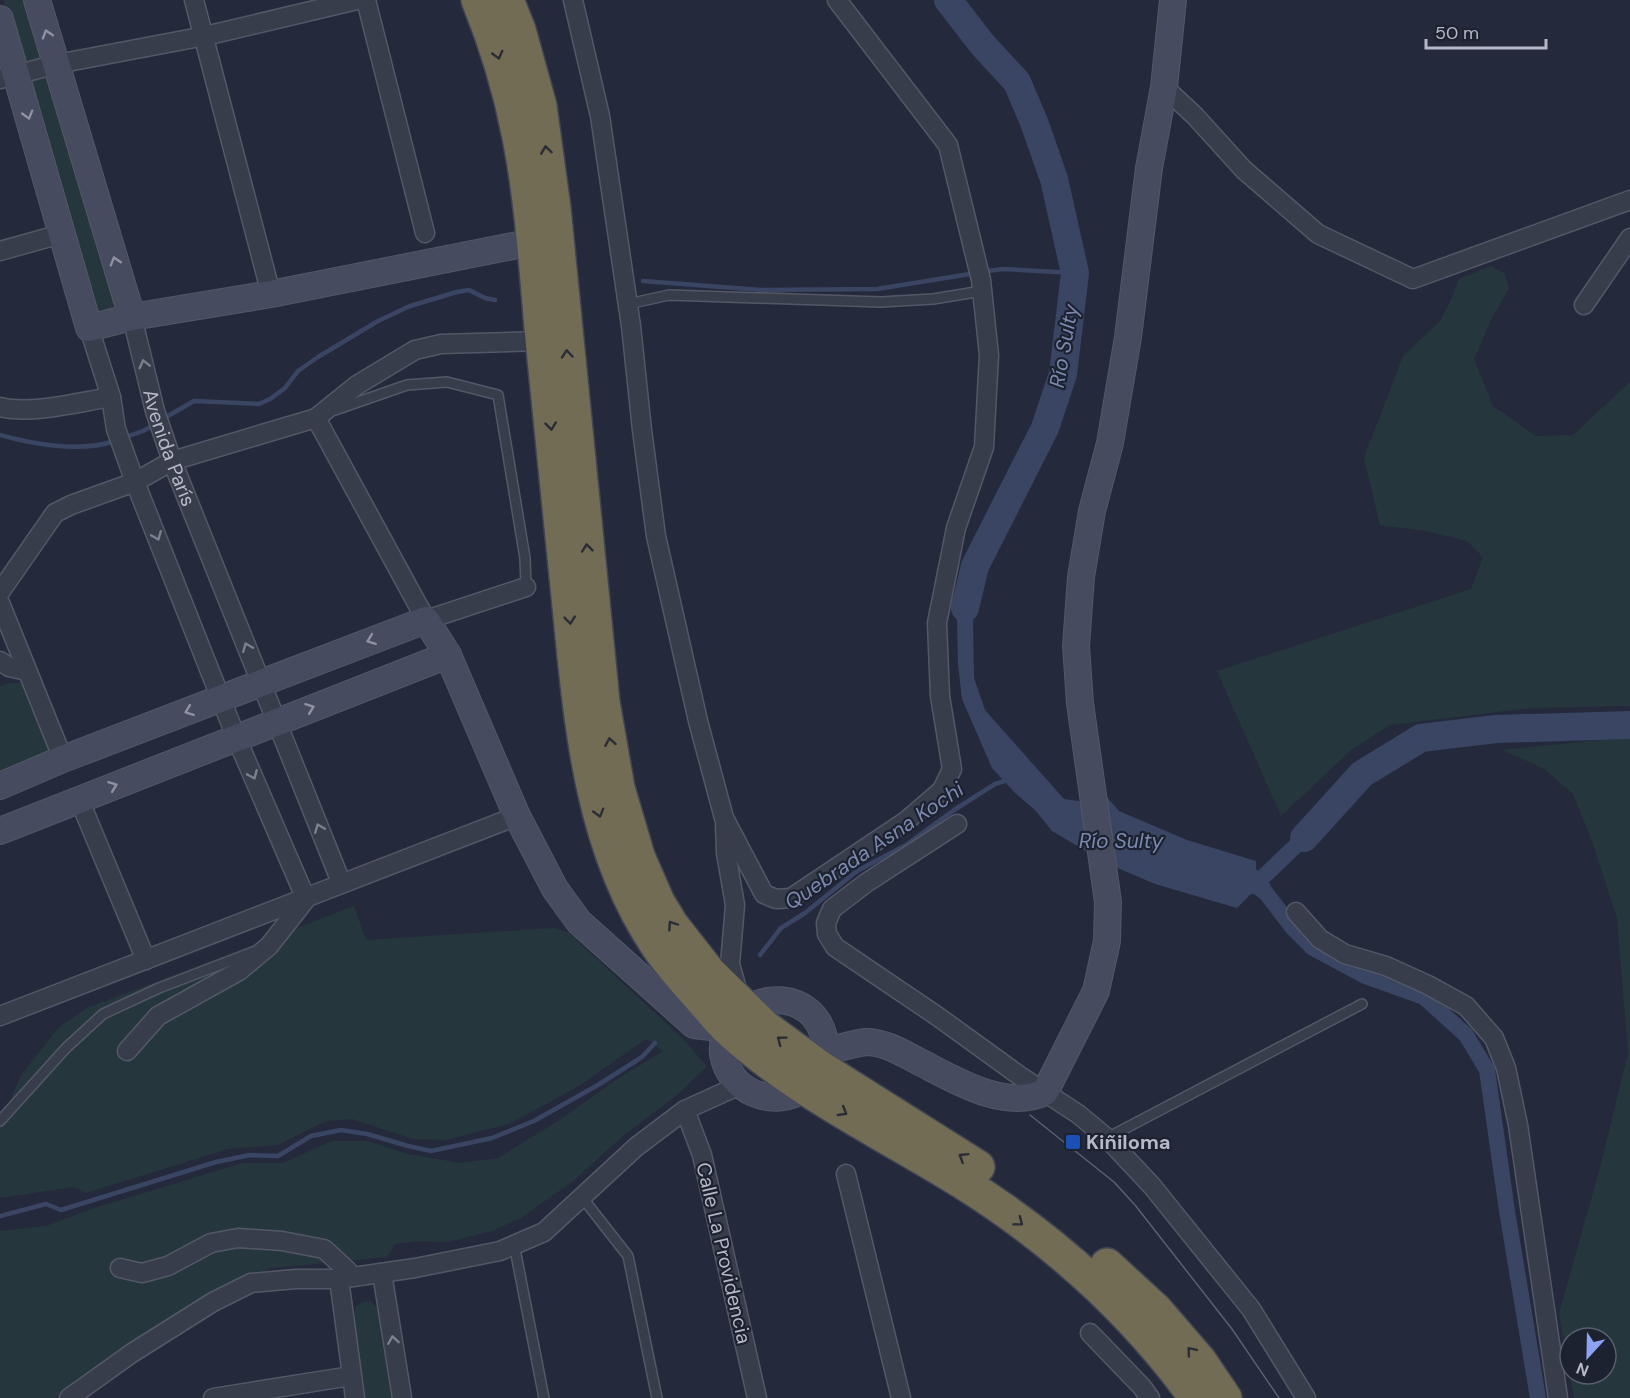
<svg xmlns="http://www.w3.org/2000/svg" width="1630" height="1398" font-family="'DM Sans',sans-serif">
  <rect width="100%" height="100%" fill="#242a3c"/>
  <g fill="#26363d" fill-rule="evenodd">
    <path d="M4 0H27L42 55 40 61 31 65C14 58 8 17 4 0Z"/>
    <path d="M45 76 49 77 54 85 114 302 113 307 106 314 95 312 30 84 33 79Z"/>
    <path d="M1491 266 1504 273 1509 288 1491 320 1474 359 1493 406 1536 436 1573 435 1630 382V706L1531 708 1390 725 1351 750 1281 816 1217 671 1471 589 1483 557 1467 541 1426 531 1380 525 1364 458 1403 356 1440 321 1453 295 1459 279Z"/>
    <path d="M10 683H19L22 685 47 746 49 755 0 782V686Z"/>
    <path d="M1620 738 1630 739V1398H1574L1559 1313 1600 1168 1628 1053 1617 918 1592 841 1573 794 1543 768 1502 750ZM1570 1338H1606V1374H1570Z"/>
    <path d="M354 906 366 940 554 928 569 933 682 1038 707 1066 677 1095 624 1135 572 1182 521 1218 492 1231 448 1242 416 1241 395 1244 387 1257 271 1268 200 1301 55 1398H0V1231L46 1226 94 1208 243 1163H283L332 1141H367L408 1154 461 1163 498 1158 555 1123 613 1082 663 1051 646 1039 579 1086 509 1124 445 1140 413 1139 352 1119 326 1121 278 1145 228 1149 86 1193 73 1187 0 1198V1122L22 1074 59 1027 87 1008Z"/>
    <path d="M366 1301 371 1302 377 1308 391 1398H365L354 1315 356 1306Z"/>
  </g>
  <path fill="#3a4564" d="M965 567 987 574 973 620 974 678 985 710 1064 799 1093 803 1107 797 1119 811 1187 840 1256 861V869L1271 885 1263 895 1256 892 1250 895 1237 908 1155 884 1106 863 1052 831 1035 810 1015 793 992 768 962 699 958 664 957 620Z"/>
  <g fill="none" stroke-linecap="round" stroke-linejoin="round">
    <g stroke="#3a4564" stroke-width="4.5">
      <path d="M988 271 1003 269 1075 273"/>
      <path d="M643 281 761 290 877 289 970 274"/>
      <path d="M161 420 194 401 259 404 270 399 285 388 298 371 318 357 378 321 410 306 457 292 469 290 485 298 495 300"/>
      <path d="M0 435C36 445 79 453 115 441"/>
      <path d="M123 438 143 431 154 425"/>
      <path d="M760 955 781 928 805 913 857 871 906 845 954 810 995 784 1008 780"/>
      <path d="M0 1216 46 1204 61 1210 216 1162 250 1155 278 1156 311 1136 341 1130 367 1134 408 1146 431 1151 492 1138 534 1121 598 1085 642 1057 655 1043"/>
    </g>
    <g stroke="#3a4564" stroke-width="16">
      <path d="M1263 877 1304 838"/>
      <path d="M1254 884 1266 893 1292 927 1313 948 1365 976 1424 997 1466 1035 1487 1070 1507 1211 1538 1398"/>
    </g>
    <g stroke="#3a4564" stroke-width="28">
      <path d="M948 0 982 44 1017 82 1034 122 1054 179 1075 273 1063 374 1045 428 975 566 965 608"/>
      <path d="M1304 838 1362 774 1421 738 1496 729 1630 725"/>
    </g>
    <g stroke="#535867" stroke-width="12">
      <g id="lane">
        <path d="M628 304 669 295 881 302 933 299 982 291"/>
        <path d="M335 410 407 385 447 382 498 395 525 558 526 587"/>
        <path d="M0 1121 66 1048 103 1014 159 988 253 952"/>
        <path d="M1107 1138 1362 1004"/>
        <path d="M581 1196 628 1256 657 1398"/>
        <path d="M514 1244 544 1398"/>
      </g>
    </g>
    <g stroke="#535867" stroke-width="21">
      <g id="street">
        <path d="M194 0 271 294"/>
        <path d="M366 0 425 233"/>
        <path d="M573 0 600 116 631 326 642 430 656 536 698 721 724 818 764 894 776 899 791 898 906 821 942 790 952 769 940 696 937 623 956 528 984 447 989 355 981 280 948 145 837 0"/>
        <path d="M0 79 57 64 205 36 357 0"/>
        <path d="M1164 87 1195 116 1244 170 1318 234 1413 279 1630 200"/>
        <path d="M0 251 61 234"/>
        <path d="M1584 305 1630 238"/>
        <path id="s1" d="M132 317 155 411 172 461 341 882"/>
        <path d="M89 328 111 397 116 429 135 482 236 737 306 899 269 946 239 971 158 1016 127 1051"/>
        <path d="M0 407C31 415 79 402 111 397"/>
        <path d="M316 418 426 620 526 587"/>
        <path d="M0 592 55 513 71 505 135 482 172 461 316 418 357 385 415 350 441 344 542 341"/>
        <path d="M0 603 63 759"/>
        <path d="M0 661 9 667 27 671"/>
        <path d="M79 799 146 960"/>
        <path d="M957 824 866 883 832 909 826 923 827 934 835 947 937 1016 1020 1076 1078 1114 1107 1138 1152 1186 1251 1309 1306 1398"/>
        <path d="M725 825 726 853 735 905 730 964 738 993"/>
        <path d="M1296 912 1320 939 1345 954 1386 966 1428 985 1466 1006 1494 1038 1506 1068 1518 1125 1558 1398"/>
        <path d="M0 1016 517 816"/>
        <path d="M685 1110 702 1155 757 1398"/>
        <path d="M846 1174 901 1398"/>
        <path d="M120 1268 142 1273 168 1266 211 1243 238 1238 282 1241 324 1249 348 1271 339 1279 355 1398"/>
        <path d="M382 1273 402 1398"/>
        <path d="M1090 1333 1142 1387 1150 1398"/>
        <path d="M69 1398 132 1353 213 1302 251 1283 296 1279H339L415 1268 500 1251 544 1232 636 1147 685 1110 740 1085"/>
        <path d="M213 1398 351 1376"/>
      </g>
    </g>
    <g stroke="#535867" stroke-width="28">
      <g id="secondary">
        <path d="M37 0 132 317"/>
        <path d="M0 19 89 328 132 317 271 294 533 242"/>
        <path d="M0 786 63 759 426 620 448 655 517 816 555 889 579 922 694 1025 728 1029"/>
        <path d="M0 831 448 655"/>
        <path d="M821 1068C824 1058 826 1048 824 1037 813 992 756 989 731 1024 725 1033 722 1044 723 1054 729 1091 773 1110 804 1089 818 1080 825 1062 834 1049 844 1047 856 1043 866 1042 885 1042 902 1053 918 1061 955 1080 1004 1111 1045 1092L1096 991 1107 941 1108 902 1080 703 1076 646 1081 577 1092 511 1110 443 1128 337 1149 168 1164 87 1173 0"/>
      </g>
    </g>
    <g stroke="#404554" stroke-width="36">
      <g id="highway">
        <path d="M478 0C496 44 510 91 519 137 532 203 536 272 542 339 551 431 561 523 570 616 581 729 592 850 658 947 670 965 686 982 701 999 710 1009 719 1021 729 1030 798 1093 883 1133 962 1182 1053 1239 1133 1311 1196 1398"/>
        <path d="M507 0 519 30 540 106 554 208 603 702 618 788 638 856 658 902 672 925 708 971 765 1027 821 1068 978 1167"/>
        <path d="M1107 1265 1156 1310 1200 1361 1225 1398"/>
      </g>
    </g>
    <use href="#lane" stroke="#383d4c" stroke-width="9"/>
    <use href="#street" stroke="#383d4c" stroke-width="18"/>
    <use href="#secondary" stroke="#464b5f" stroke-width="26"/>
    <use href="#highway" stroke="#726c55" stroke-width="33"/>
    <path stroke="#5a6073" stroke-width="1.5" d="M1030 1115 1114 1182 1135 1205 1232 1329 1279 1398"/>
  </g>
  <defs><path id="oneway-chevron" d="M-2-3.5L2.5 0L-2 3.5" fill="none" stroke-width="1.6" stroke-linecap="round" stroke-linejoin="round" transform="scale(1.5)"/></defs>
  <g stroke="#8e92a3">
    <use href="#oneway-chevron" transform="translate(47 34) rotate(-107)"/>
    <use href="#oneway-chevron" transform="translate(28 115) rotate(74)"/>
    <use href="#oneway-chevron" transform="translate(115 261) rotate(-107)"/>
    <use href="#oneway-chevron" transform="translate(371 640) rotate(159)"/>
    <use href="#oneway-chevron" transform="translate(310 708) rotate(-21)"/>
    <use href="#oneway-chevron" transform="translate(189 711) rotate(159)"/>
    <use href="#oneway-chevron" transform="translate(113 786) rotate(-21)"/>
  </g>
  <g stroke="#2a2d36">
    <use href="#oneway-chevron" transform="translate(498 55) rotate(75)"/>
    <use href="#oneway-chevron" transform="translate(546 150) rotate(-98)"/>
    <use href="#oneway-chevron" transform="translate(567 354) rotate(-95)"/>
    <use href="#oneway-chevron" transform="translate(551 426) rotate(84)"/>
    <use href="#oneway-chevron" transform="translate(587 548) rotate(-96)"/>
    <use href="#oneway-chevron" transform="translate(570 620) rotate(84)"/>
    <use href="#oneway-chevron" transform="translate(610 742) rotate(-100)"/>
    <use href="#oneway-chevron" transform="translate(599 813) rotate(74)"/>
    <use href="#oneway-chevron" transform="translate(672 925) rotate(-124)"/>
    <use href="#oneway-chevron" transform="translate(781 1040) rotate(-143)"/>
    <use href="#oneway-chevron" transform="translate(843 1112) rotate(31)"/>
    <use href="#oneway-chevron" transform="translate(963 1157) rotate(-148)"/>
    <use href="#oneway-chevron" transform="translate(1019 1222) rotate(37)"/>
    <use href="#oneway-chevron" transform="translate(1191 1351) rotate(-130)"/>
  </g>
  <g stroke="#7c8190">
    <use href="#oneway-chevron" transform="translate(144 364) rotate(-104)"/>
    <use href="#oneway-chevron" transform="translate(157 536) rotate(68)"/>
    <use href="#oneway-chevron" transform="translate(247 647) rotate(-112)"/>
    <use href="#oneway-chevron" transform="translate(253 775) rotate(67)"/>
    <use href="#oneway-chevron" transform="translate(319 828) rotate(-112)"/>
    <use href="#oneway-chevron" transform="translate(393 1340) rotate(-99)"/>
  </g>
  <rect fill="#1a4fb4" stroke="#1d2231" stroke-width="2" x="1065" y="1134" width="16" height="16" rx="3"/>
  <g text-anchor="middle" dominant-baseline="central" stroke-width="4.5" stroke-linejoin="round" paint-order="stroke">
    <g font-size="20" fill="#b4b8c7" stroke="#1d2231">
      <text stroke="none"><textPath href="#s1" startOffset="136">Avenida París</textPath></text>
      <text transform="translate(724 1253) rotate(77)">Calle La Providencia</text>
    </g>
    <g font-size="20" font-weight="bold" fill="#b4b8c7" stroke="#1d2231" text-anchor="start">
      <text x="1086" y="1142">Kiñiloma</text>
    </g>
    <g font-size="21" font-style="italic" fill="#7c89ae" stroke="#1d2231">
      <text transform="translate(1064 346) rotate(-80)">Río Sulty</text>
      <text x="1121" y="841">Río Sulty</text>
      <text transform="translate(874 846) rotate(-34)">Quebrada Asna Kochi</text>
    </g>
  </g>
  <g transform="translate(1588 1356) rotate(202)"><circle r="28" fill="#1d2231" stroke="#595e6d" stroke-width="1.5"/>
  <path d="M0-4.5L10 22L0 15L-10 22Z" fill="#8da2f3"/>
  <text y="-9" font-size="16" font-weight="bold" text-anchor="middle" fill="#b4b8c7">N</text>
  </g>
  <path d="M1426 39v9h120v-9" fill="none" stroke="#b4b8c7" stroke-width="3"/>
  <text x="1435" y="39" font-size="18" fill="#b4b8c7" stroke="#1d2231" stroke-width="4.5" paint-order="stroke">50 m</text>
</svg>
